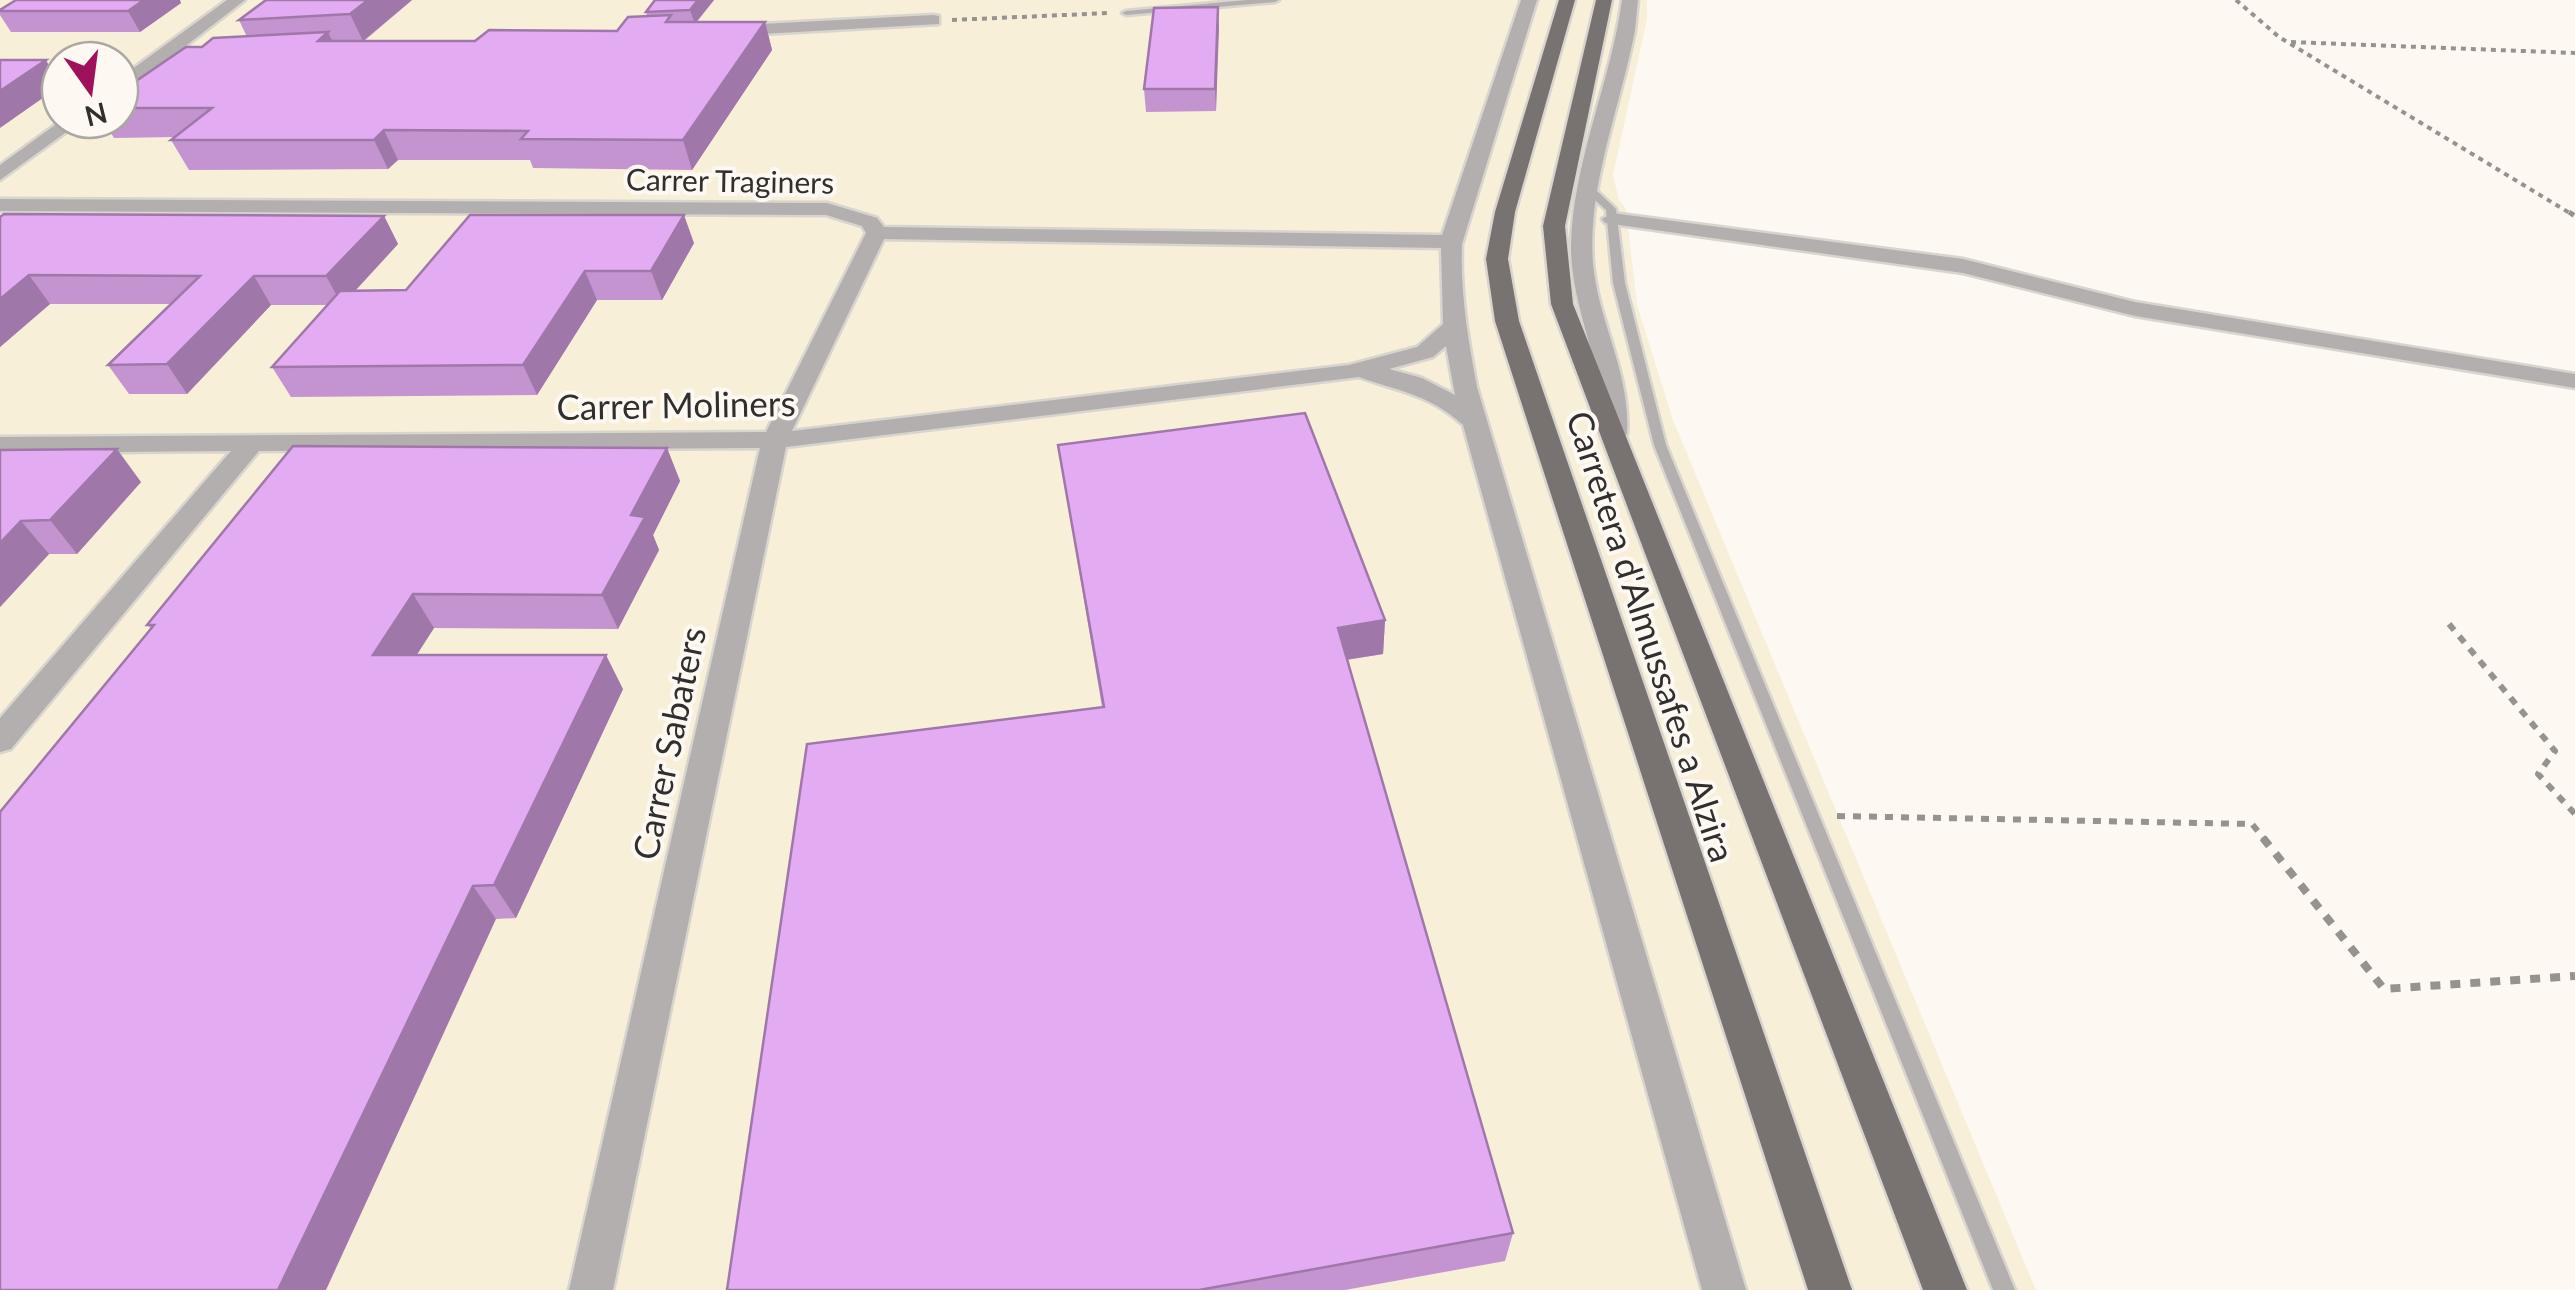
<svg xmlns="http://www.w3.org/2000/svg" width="2575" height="1290" font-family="Lato,sans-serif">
  <rect width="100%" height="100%" fill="#fdf9f2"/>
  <path fill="#f8efd9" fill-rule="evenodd" d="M0 0H1647V19L1613 175 1619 200 1626 209 1637 305 1673 420 2036 1290H0ZM60 60H120V120H60Z"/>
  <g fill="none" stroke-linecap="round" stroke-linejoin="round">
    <g stroke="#d8d5cf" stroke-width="5">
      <g id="lane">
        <path d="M1247 0H1279L1275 2 1126 15 1122 13 1126 11Z"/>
        <path d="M1587 189H1595L1616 209 1625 283 1666 445 2015 1290H1993L1654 445 1613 283 1606 210 1587 193Z"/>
      </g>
    </g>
    <g stroke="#d8d5cf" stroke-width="5">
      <g id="street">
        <path d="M227 0H245L174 55 212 54V62L158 66 120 91V78Z"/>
        <path d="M1521 0H1537L1462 244C1460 292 1468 339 1477 387L1746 1290H1702L1463 425C1427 393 1400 392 1359 377L786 447 613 1290H569L760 448 259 451 11 749 0 752V718L231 451 0 453V437L766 432 866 233 862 226 826 215 0 211V199L827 203 877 218 884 227 1442 235ZM884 239 1441 248 1443 324 1417 347 1349 365 792 431ZM1446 346 1455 395 1422 378 1389 369 1433 357Z"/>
        <path d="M1622 0H1638L1635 30C1621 105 1587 186 1593 263 1598 322 1631 373 1627 434L1614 442 1601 434C1607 369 1571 311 1571 247 1572 164 1611 82 1622 0Z"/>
        <path d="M933 15 939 16V24L726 36 718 31 726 26Z"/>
        <path d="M62 120H83L0 180V165Z"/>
        <path d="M1612 213 1963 259 2135 302 2575 374V388L2135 316 1963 273 1605 223 1602 219Z"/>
      </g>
    </g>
    <g stroke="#d8d5cf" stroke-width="5">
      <g id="primary">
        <path d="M1559 0H1575L1515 212 1508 259 1519 321 1852 1290H1808L1495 321 1486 259 1495 212Z"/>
        <path d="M1596 0H1612L1565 226 1573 304 1967 1290H1923L1551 304 1543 226Z"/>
      </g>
    </g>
    <g stroke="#96938f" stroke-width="4" stroke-dasharray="5 5" stroke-linecap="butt">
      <path d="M2236 0 2279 37 2573 215"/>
      <path d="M952 20 1109 13"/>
      <path d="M2291 42 2575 53"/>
    </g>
    <path stroke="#96938f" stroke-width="5" stroke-dasharray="6 6" stroke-linecap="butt" d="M2569 212 2575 216"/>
    <g stroke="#96938f" stroke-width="6" stroke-dasharray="8 8" stroke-linecap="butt">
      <path d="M2449 624 2555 751 2538 774 2575 814"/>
      <path d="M1837 816 2252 824 2265 840"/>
    </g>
    <path stroke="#96938f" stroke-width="8" stroke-dasharray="10 10" stroke-linecap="butt" d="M2263 838 2384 989 2575 976"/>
    <use href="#lane" fill="#b3afae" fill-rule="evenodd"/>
    <use href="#street" fill="#b3afae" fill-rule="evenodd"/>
    <use href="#primary" fill="#787270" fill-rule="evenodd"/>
  </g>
  <g fill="#c394d0">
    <path d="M412 0 364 41H475L617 31 647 16 646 12 714 0 696 22H765L772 50 692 170 533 168 530 160H398L388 169 189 170 171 140 175 137 114 138 103 120H120V92L202 47 247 37 239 20Z"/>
    <path d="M181 3 140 32H11L0 15V10Z"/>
    <path d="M1218 7 1216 111 1146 112 1144 89Z"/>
    <path d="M384 216 398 244 355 291 406 290 694 243 662 300H597L537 395 291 397 272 367 327 305H271L187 394H129L108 365 170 304H50L0 347V217Z"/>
    <path d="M1058 445 1385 620 1383 654 1347 660 1513 1233 1505 1261 1345 1290H727L1102 707Z"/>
    <path d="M667 448 680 481 653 535 659 550 618 629 434 628 416 655 623 689 516 918 496 919 147 625Z"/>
    <path d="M0 450 141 482 77 554H49L0 607Z"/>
  </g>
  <g fill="#9f78a9">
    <path d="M144 0H180L181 3 140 32 128 11Z"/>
    <path d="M368 0H412L363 41 350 14Z"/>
    <path d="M698 0H714L695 24 690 10Z"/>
    <path d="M1218 7 1219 28 1216 111 1215 89Z"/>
    <path d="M765 22 772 50 692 170 683 140Z"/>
    <path d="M328 32 341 60 318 41Z"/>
    <path d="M46 60 60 86 0 128V91Z"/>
    <path d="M384 130 398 160 388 169 374 140Z"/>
    <path d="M684 215 694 243 662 300 651 271Z"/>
    <path d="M384 216 398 244 342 305 326 276Z"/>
    <path d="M585 271 597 300 537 395 523 365Z"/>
    <path d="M29 275 50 304 0 347V299Z"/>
    <path d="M254 276 271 305 187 394 167 364Z"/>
    <path d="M667 448 680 481 653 535 659 550 618 629 602 595 631 515Z"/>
    <path d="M117 449 141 482 77 554 50 520Z"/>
    <path d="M21 521 49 554 0 607V543Z"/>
    <path d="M413 594 434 628 395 689 373 655Z"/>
    <path d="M1385 620 1383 654 1337 661 1338 628Z"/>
    <path d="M606 655 623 689 516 918 494 885Z"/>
    <path d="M473 886 496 919 326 1290H278Z"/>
  </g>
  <g fill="#e3acf2" stroke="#9f78a9" stroke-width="2.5">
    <path d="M16 0H144L128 11H0V10Z"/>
    <path d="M266 0H368L350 14 239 20Z"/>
    <path d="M655 0H698L690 10 646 12Z"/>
    <path d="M1218 7 1215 89H1144L1154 8Z"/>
    <path d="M671 15 666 22H765L683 140 521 139 528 131 384 130 374 140H171L212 108H120V92L186 47H202L213 38 328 32 318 41H475L489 30 617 31 628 17Z"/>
    <path d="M0 60H46L0 91Z"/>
    <path d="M4 214 384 216 326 276H254L167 364 108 365 200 276 29 275 0 299V217Z"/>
    <path d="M470 215H684L651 271H585L523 365 272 367 340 291 406 290Z"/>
    <path d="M1305 413 1385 620 1338 628 1513 1233 1199 1290H727L807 744 1104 707 1058 445Z"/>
    <path d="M293 446 667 448 631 515 645 517 602 595 413 594 373 655H606L494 885 473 886 278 1290H0V812L154 625H147Z"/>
    <path d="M117 449 50 520 21 521 0 543V450Z"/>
  </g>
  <g text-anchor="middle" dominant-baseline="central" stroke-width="8" stroke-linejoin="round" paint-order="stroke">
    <g font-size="30" fill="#312f2d" stroke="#fdf9f2">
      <text transform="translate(730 180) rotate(1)">Carrer Traginers</text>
    </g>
    <g font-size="35" fill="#312f2d" stroke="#fdf9f2">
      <text transform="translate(676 404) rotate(-1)">Carrer Moliners</text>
      <text transform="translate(1652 636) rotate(72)">Carretera d'Almussafes a Alzira</text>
      <text transform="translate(668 743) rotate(-78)">Carrer Sabaters</text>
    </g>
  </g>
  <g transform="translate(90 90) rotate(166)"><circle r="48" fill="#fdf9f2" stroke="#aba8a3" stroke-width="2.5"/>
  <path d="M0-8L18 38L0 25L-18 38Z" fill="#9f115a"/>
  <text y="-15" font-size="28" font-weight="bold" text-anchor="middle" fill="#312f2d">N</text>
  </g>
</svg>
